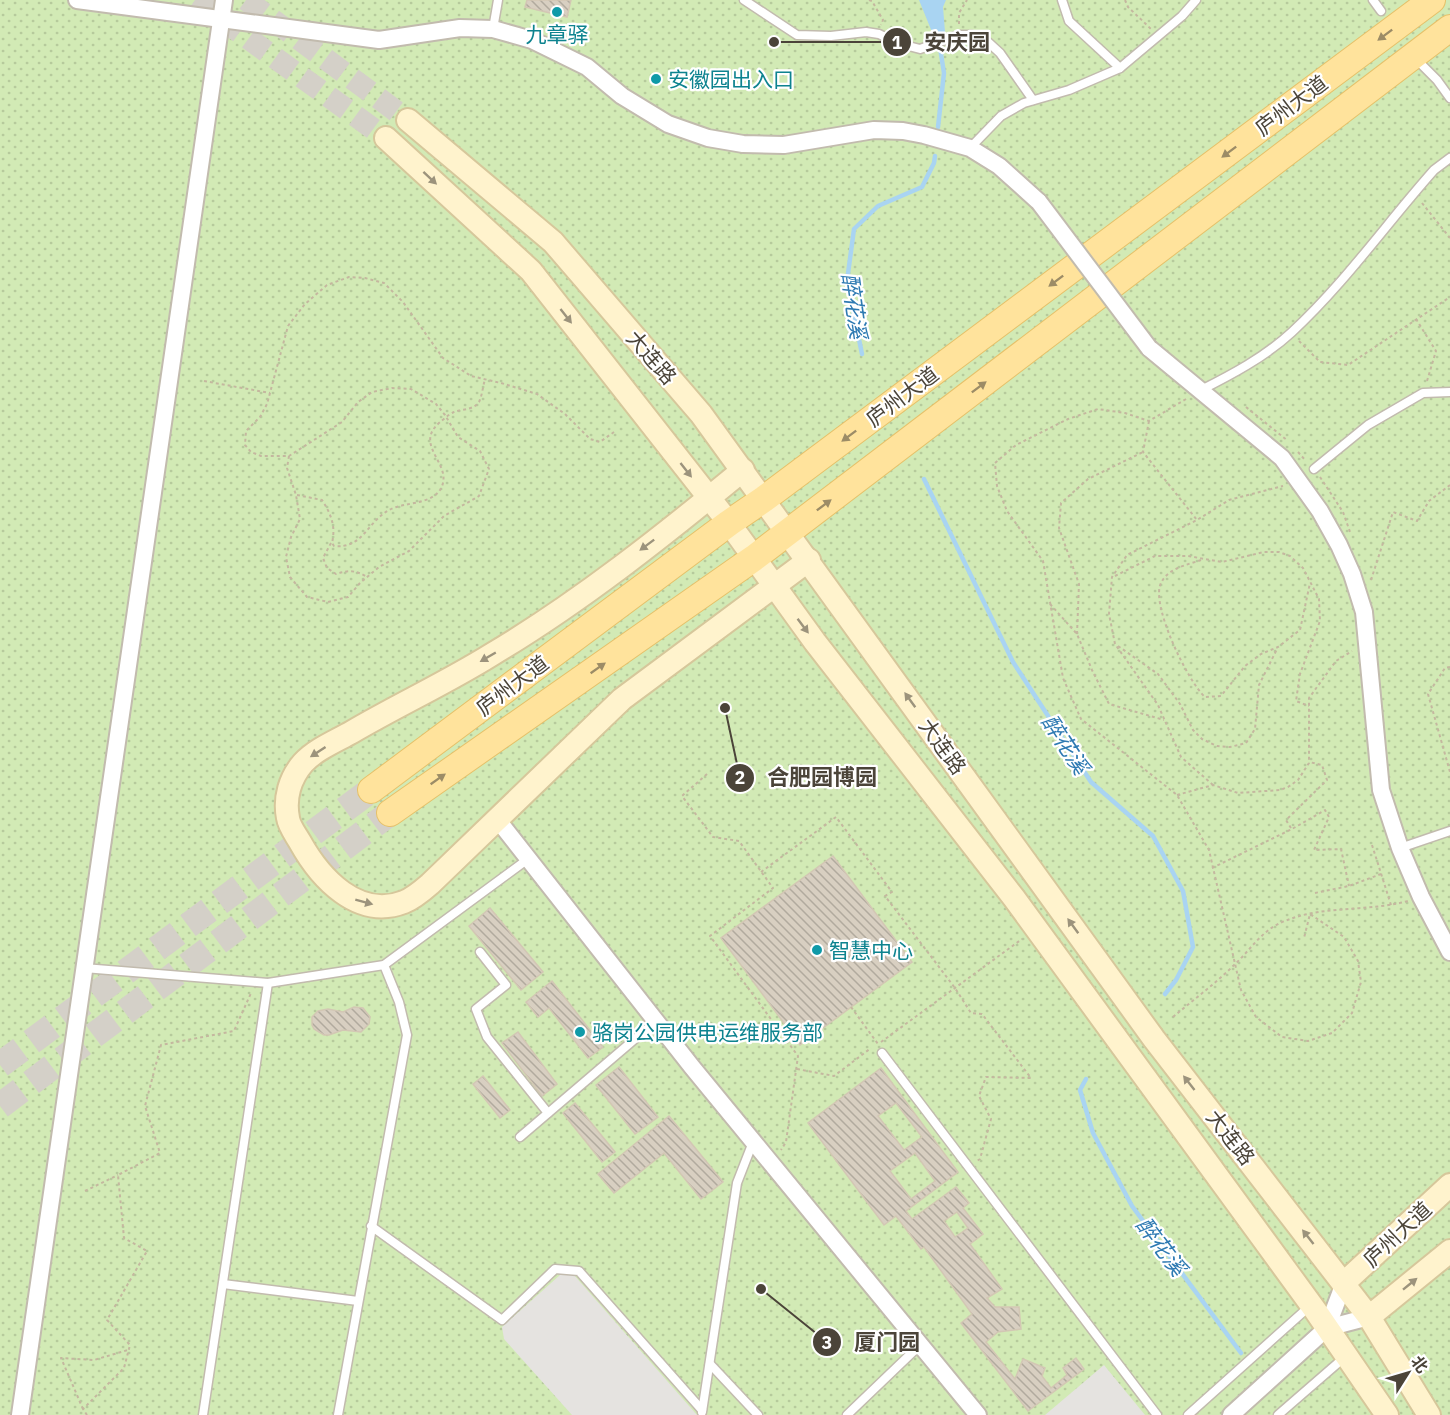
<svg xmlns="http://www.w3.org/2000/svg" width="1450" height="1415" font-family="'IBM Plex Sans','Noto Sans SC',sans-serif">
  <defs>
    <pattern id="park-dots" width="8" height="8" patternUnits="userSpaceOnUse" patternTransform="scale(1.5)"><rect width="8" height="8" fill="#d2eab5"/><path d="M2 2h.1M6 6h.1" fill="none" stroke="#b6ca9c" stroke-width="1.8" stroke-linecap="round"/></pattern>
    <pattern id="building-back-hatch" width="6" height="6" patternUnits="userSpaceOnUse" patternTransform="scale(1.5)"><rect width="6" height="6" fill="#d8cfc1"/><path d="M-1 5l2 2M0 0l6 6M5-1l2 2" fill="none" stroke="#b1aa9e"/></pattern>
  </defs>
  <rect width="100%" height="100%" fill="#f6f3ec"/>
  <rect fill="url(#park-dots)" x="0" y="0" width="1450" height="1415"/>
  <g fill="#e5e3e0">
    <path d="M560 1275H574L697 1415H572L504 1339 502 1327Z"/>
    <path d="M1104 1365 1145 1415H1045Z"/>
  </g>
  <path fill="#a9d4f2" d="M919 0H946L943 7 945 32 934 37Z"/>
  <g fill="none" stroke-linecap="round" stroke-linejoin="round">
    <g stroke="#a9d4f2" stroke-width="4.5">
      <path d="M938 35 944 73 938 127"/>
      <path d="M862 354 847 281 854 229 878 206 922 187 934 163 935 156"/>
      <path d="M924 479 1013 662 1091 782 1153 836 1183 891 1193 947 1176 980 1165 994"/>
      <path d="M1086 1079 1080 1090 1093 1133 1132 1206 1241 1353"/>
    </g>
  </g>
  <g fill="url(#building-back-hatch)" stroke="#d3c7b4" stroke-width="1.5" fill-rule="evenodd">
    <path d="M527 0H571L567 17 525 7Z"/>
    <path d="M833 856 912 962 800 1045 721 938Z"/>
    <path d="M490 908 543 972 521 990 469 926Z"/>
    <path d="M552 981 603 1047 588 1058 549 1008 538 1017 526 1002Z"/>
    <path d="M354 1007 363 1008 370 1017 369 1024 361 1032 343 1030 329 1035H324L314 1029 312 1025V1017L318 1011 328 1009 343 1012Z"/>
    <path d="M518 1032 557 1084 542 1096 502 1043Z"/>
    <path d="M619 1067 658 1117 635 1134 596 1085Z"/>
    <path d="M881 1068 958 1172 906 1211 912 1219 956 1187 969 1203 963 1208 983 1234 970 1244 1002 1289 987 1298 995 1307H1019L1021 1329 998 1332 986 1342 1015 1379 1023 1359 1045 1368 1042 1376 1051 1388 1067 1375 1063 1368 1076 1358 1084 1369 1028 1411 961 1323 972 1314 924 1247 921 1249 896 1216 884 1225 808 1123ZM896 1103 922 1137 904 1150 878 1116ZM915 1153 935 1181 911 1199 890 1171ZM957 1212 968 1228 955 1237 944 1221Z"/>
    <path d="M483 1076 510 1110 500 1118 473 1084Z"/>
    <path d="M575 1103 615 1152 602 1162 563 1113Z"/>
    <path d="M669 1116 723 1182 701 1199 664 1153 614 1193 598 1174Z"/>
  </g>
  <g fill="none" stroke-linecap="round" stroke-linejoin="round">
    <g stroke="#d4d0c8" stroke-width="22" stroke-dasharray="22 11" stroke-linecap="butt">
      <path d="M195 0 386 138"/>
      <path d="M246 0 408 120"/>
    </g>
    <g stroke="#d4d0c8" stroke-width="26" stroke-dasharray="26 13" stroke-linecap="butt">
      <path d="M0 1065 371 790"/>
      <path d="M0 1106 390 813"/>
    </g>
    <g stroke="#c2bbae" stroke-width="11">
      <g id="lane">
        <path d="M744 0 797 35 831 36 866 32 879 34 897 43 920 49 959 35H972L988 42 1000 53 1033 100"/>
        <path d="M1062 0 1069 21 1120 68"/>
        <path d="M1373 0 1381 11"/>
        <path d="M493 29 498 0"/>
        <path d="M1416 59 1437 80 1450 98"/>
        <path d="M970 148 1001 116 1024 103 1069 90 1120 68 1182 16 1196 0"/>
        <path d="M1199 391C1231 375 1265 357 1292 332 1345 283 1386 224 1434 170L1450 158"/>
        <path d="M1314 469 1368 425 1423 393 1450 392"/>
        <path d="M1400 848 1450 831"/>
        <path d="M480 952 506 985 476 1009 487 1037 548 1113"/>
        <path d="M84 968 268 983 384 965 528 859"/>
        <path d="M882 1053 1157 1415"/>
        <path d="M520 1137 656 1021"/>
        <path d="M371 1226 502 1320 555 1269 579 1271 702 1410"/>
        <path d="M223 1284 358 1301"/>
        <path d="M710 1364 758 1415"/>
        <path d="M702 1412 737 1183 753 1142"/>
        <path d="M203 1415 268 983"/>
        <path d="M338 1415 407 1035 399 1002 384 965"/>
        <path d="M847 1415 920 1345"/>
        <path d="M1188 1415 1311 1305"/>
        <path d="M1278 1415 1346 1356"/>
      </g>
    </g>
    <g stroke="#c2bbae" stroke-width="20">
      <g id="street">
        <path d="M77 0 379 40 460 28 493 29 532 40 587 67 622 96 668 124 708 138 743 144 784 145 874 130 903 131 924 135 970 148 999 166 1039 202"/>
        <path d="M1149 348 1282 458 1320 511 1339 545 1352 574 1364 612 1381 790 1400 848 1421 897 1450 952"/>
        <path d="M497 819 692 1067 978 1415"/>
        <path d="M1327 1328 1344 1283"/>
        <path d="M20 1415 224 0"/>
        <path d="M1231 1415 1327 1328 1369 1317"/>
      </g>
    </g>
    <g stroke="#d6c79b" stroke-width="26">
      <g id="secondary">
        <path d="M408 120 553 242 701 414 1154 1039 1369 1317 1429 1415"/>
        <path d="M386 138 531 271 729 523 815 642 1014 898 1315 1310 1387 1415"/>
        <path d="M743 470C663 536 580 602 491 655 446 683 398 705 352 732 336 741 316 749 303 763 290 778 284 798 288 818 289 826 296 835 300 842 320 878 358 920 404 902 414 898 422 891 430 884L622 699 809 560"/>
        <path d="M1344 1283 1450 1185"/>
        <path d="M1369 1317 1450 1251"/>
      </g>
    </g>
    <g stroke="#e6c16a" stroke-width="28">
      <g id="primary">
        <path d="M371 790 729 523 764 499 1432 0"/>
        <path d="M390 813 754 558 1450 28"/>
      </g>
    </g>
    <g stroke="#c4b79f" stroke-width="2" stroke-dasharray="3 3" stroke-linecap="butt">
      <path d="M869 0 872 1 883 20 881 25"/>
      <path d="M1125 0 1128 7 1151 29"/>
      <path d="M959 24V13L967 0"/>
      <path d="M1422 203 1450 238"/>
      <path d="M1416 319 1436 351 1427 381"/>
      <path d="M1299 341 1320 362 1348 365 1450 297"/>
      <path d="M204 381 270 393"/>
      <path d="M1186 399 1149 421 1125 413 1098 409 1068 419 1016 445 995 463 997 486 1007 511 1043 561 1063 678 1081 719 1177 795 1209 850 1241 990 1256 1017 1282 1037 1308 1041 1332 1033 1352 1013 1361 982 1358 961 1344 937 1310 914 1304 938"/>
      <path d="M1246 407 1288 441"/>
      <path d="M1149 421 1143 452 1197 520"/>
      <path d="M1298 452 1306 461"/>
      <path d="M289 456 287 468 296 495 300 519 291 537 286 557 290 577 307 597 328 602 348 597 360 583 379 567 409 551 444 516 479 496 489 469 480 451 458 437 445 415 436 404 411 389 392 388 372 392 358 402 342 422 289 456H261L251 452 245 445 246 431 260 417 267 404 288 326 305 304 327 285 349 277 365 278 384 283 403 302 443 358 471 376 501 383 537 394 565 414 590 439 600 442 614 432"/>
      <path d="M1320 477 1343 512 1350 532"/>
      <path d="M297 495 322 500C331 514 336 526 332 543L334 546C363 549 367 522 389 510 403 502 430 505 440 490 455 466 416 448 436 426 440 422 449 414 454 412 462 409 474 410 479 402 482 396 483 386 485 379"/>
      <path d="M331 543 323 558 327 568 336 574C348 570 356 570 367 577"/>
      <path d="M1201 560C1187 565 1168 568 1161 583 1150 604 1188 682 1205 697L1221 696 1245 666 1261 654 1278 647 1300 630 1310 583"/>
      <path d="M1115 576 1155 556H1188L1222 562 1264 552H1279L1290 556 1303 568 1319 599 1320 621 1300 674 1296 701 1309 706"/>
      <path d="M1371 580 1393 512 1417 521 1429 501 1450 485"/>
      <path d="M1050 604 1077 634 1092 670 1109 704 1164 720"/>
      <path d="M1077 634 1079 584 1059 528 1061 503 1088 479 1143 452"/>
      <path d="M1118 646 1158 674 1180 704 1193 730 1202 739 1217 746 1230 747 1246 743 1255 729 1259 685 1277 649"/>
      <path d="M1450 667 1445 668 1428 694 1450 772"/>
      <path d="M707 774 682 796 713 837 739 841 773 888 710 936 798 1056 786 1142 781 1150"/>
      <path d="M1213 785 1181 757 1158 705 1115 644 1109 614 1112 577 1127 555 1197 520 1229 500 1283 486"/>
      <path d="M1177 795 1213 785 1238 793 1280 790 1288 787 1298 780 1309 763V698L1336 661 1352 651"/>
      <path d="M1291 828 1286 820 1327 780 1322 765 1309 762"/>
      <path d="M1372 845 1391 905"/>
      <path d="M1212 868 1292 829 1325 810 1329 817 1314 850 1341 849 1349 886"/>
      <path d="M761 872 836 817 892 892 885 896 955 988 971 1013 982 1014 1031 1078 986 1077 979 1096 991 1119 980 1159 977 1161"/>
      <path d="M1315 893 1349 886 1381 874"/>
      <path d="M851 1007 878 1044"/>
      <path d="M1173 1017C1193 1000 1215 984 1233 966 1250 951 1262 929 1285 921 1323 905 1368 912 1408 901"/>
      <path d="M881 1042 1022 939"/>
      <path d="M797 1069 834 1076 871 1048"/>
      <path d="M85 1191 118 1175"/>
      <path d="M83 1409 61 1358 94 1360 128 1350"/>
      <path d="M87 1415 83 1409 124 1368 130 1345 107 1320 147 1251 124 1238 118 1175 160 1153 145 1106 161 1045 234 1031 251 993"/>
    </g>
    <use href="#lane" stroke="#fff" stroke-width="8"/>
    <use href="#street" stroke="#fff" stroke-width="16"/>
    <use href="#secondary" stroke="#fff3cd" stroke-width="22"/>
    <use href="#primary" stroke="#ffe39c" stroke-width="26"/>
    <g stroke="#c2bbae" stroke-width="20" stroke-linecap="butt">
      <path id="street-bridge" d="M1039 202 1149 348"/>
    </g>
    <use href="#street-bridge" stroke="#fff" stroke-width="16"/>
  </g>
  <defs><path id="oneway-solid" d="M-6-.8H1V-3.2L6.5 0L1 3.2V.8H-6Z" transform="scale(1.5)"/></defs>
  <g fill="#9c8c66">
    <use href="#oneway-solid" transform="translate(1385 35) rotate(143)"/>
    <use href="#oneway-solid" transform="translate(1229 152) rotate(143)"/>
    <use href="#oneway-solid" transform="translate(1056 281) rotate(143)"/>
    <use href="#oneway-solid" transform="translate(979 387) rotate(-37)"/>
    <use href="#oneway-solid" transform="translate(849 436) rotate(143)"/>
    <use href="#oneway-solid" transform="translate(824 505) rotate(-37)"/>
    <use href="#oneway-solid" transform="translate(598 668) rotate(-35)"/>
    <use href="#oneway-solid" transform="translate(438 779) rotate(-35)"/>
  </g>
  <g fill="#9c937c">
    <use href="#oneway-solid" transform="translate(430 178) rotate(43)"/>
    <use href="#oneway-solid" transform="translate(566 316) rotate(52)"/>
    <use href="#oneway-solid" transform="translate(686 470) rotate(52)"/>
    <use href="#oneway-solid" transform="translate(647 545) rotate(143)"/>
    <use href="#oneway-solid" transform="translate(803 626) rotate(53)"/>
    <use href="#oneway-solid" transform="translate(488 657) rotate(150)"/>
    <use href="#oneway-solid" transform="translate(910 700) rotate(-126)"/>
    <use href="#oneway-solid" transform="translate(318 752) rotate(147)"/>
    <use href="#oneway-solid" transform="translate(364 902) rotate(15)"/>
    <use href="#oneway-solid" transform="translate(1073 926) rotate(-126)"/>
    <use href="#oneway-solid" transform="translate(1189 1083) rotate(-128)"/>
    <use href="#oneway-solid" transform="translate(1308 1237) rotate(-128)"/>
    <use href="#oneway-solid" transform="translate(1410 1284) rotate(-39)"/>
  </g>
  <g fill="#0f9aa8" stroke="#fff" stroke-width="2">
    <circle cx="557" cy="12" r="6"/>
    <circle cx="656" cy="79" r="6"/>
    <circle cx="817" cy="950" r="6"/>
    <circle cx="580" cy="1032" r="6"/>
  </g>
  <g text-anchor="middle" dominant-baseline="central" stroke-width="4.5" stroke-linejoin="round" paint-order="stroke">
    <g font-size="21" fill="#0d838f" stroke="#fff" text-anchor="start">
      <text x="557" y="34" text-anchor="middle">九章驿</text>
      <text x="668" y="79">安徽园出入口</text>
      <text x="829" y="950">智慧中心</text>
      <text x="592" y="1032">骆岗公园供电运维服务部</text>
    </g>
    <g font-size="21" fill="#4b4439" stroke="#fff">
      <text transform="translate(1291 105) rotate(-37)">庐州大道</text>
      <text transform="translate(652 357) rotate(49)">大连路</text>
      <text transform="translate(902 396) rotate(-37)">庐州大道</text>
      <text transform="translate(512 685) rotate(-37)">庐州大道</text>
      <text transform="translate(943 746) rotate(54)">大连路</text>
      <text transform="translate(1231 1137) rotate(52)">大连路</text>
      <text transform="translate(1397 1234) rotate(-43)">庐州大道</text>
    </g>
    <g font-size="22" font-style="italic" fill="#2e7ab2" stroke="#fff">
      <text transform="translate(855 306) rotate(82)">醉花溪</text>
      <text transform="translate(1066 744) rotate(57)">醉花溪</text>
      <text transform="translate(1162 1246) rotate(53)">醉花溪</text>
    </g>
  </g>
  <path fill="none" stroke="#4b4439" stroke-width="2" d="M774 42L897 42M725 708L740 778M761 1289L827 1342"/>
  <g fill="#4b4439" stroke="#fff" stroke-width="2">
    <circle cx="774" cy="42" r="6"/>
    <circle cx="725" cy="708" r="6"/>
    <circle cx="761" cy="1289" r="6"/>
    <circle cx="897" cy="42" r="15"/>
    <circle cx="740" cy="778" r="15"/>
    <circle cx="827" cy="1342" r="15"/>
  </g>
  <g font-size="18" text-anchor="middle" font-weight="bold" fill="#fff">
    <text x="897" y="49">1</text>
    <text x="740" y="784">2</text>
    <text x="827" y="1349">3</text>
  </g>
  <g font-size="22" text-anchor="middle" font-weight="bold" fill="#4b4439" stroke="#fff" stroke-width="4.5" stroke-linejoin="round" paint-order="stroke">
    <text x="957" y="50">安庆园</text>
    <text x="822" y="785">合肥园博园</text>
    <text x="887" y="1350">厦门园</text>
  </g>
  <g transform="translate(1408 1373) rotate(53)" stroke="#ffffff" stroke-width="4.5" paint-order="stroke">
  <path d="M0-4.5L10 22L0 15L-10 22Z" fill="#4b4439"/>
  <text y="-9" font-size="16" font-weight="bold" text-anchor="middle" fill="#4b4439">北</text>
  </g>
</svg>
